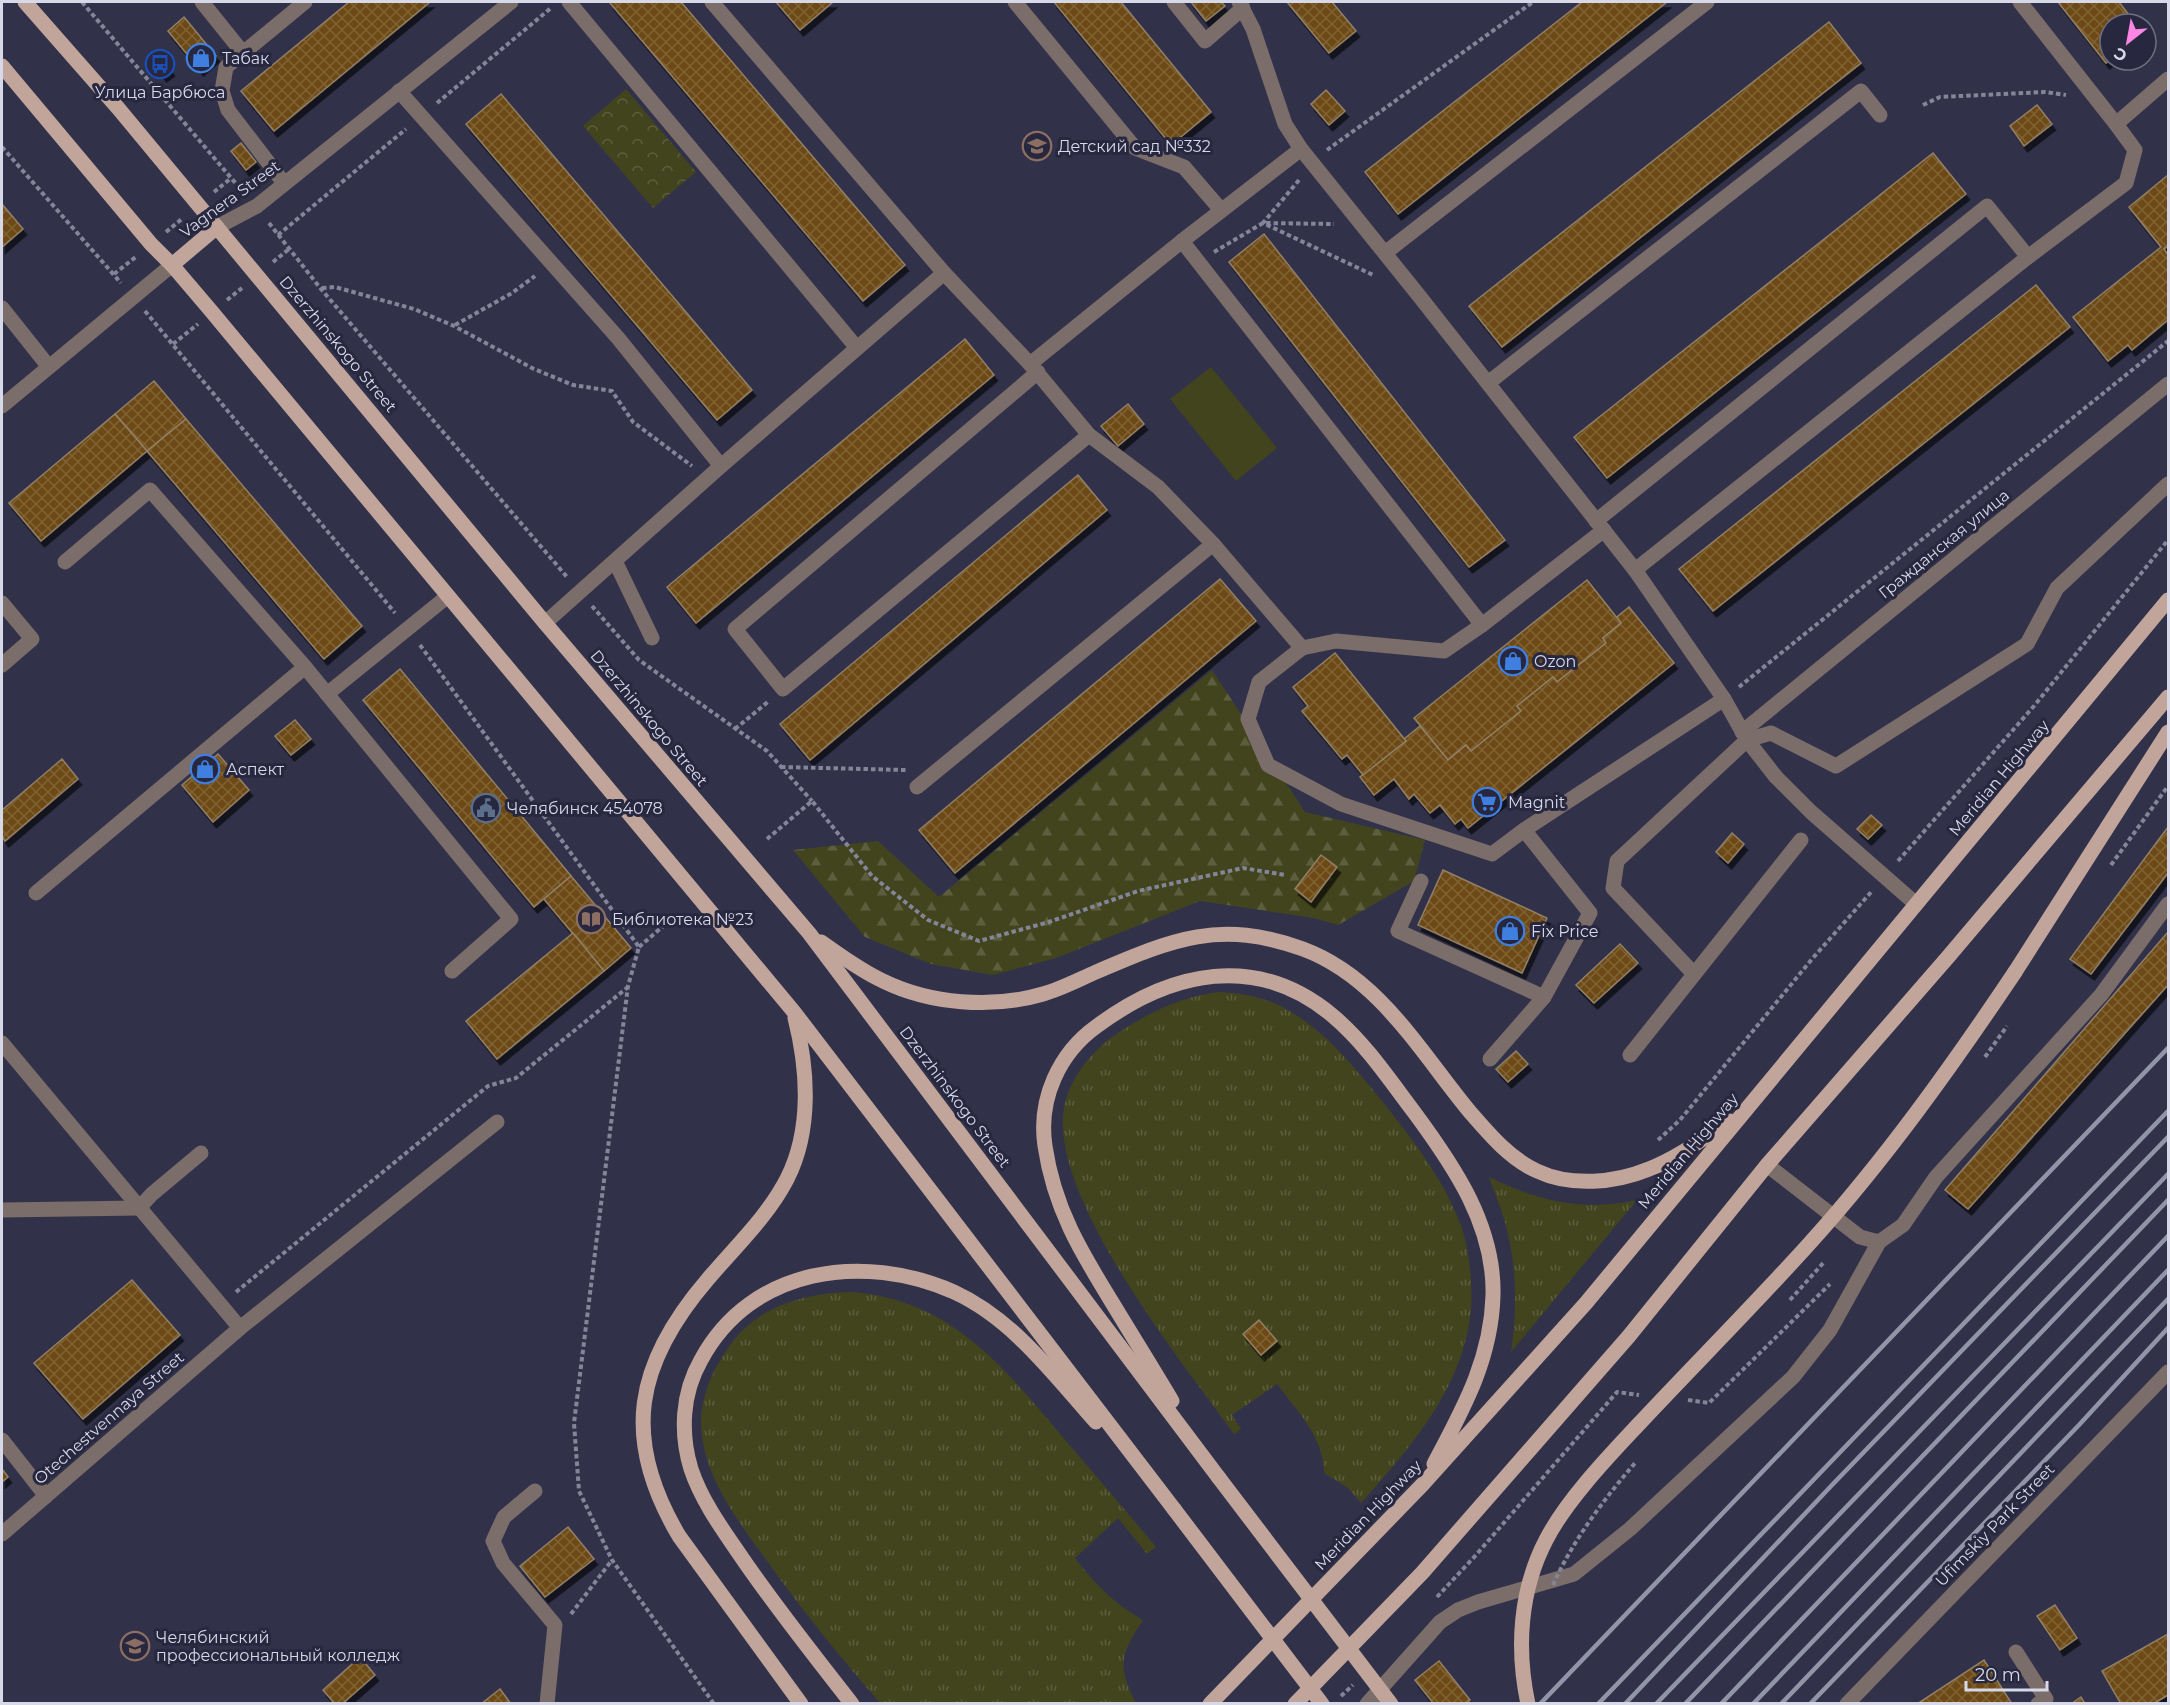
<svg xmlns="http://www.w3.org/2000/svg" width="2170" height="1705" font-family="Montserrat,sans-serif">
  <defs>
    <pattern id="grass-tufts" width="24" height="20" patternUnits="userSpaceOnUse" patternTransform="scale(1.5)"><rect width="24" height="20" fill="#42441d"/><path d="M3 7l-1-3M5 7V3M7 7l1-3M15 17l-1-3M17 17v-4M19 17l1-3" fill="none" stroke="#5d5e3e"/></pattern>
    <pattern id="forest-firs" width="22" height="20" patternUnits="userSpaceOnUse" patternTransform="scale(1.5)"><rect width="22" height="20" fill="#42441d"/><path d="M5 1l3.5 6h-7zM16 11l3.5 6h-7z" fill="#5d5e3e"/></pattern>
    <pattern id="park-crowns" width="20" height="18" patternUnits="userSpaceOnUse" patternTransform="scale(1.5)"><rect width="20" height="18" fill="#42441d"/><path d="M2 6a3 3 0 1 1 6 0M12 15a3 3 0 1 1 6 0" fill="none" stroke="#5d5e3e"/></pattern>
    <pattern id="building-cross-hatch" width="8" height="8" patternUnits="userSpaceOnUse" patternTransform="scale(1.5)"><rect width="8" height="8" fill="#6c4a12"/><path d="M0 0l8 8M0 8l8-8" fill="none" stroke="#806434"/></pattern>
    <filter id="shadow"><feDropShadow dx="3.5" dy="6" stdDeviation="0" flood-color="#0009"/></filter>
  </defs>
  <rect width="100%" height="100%" fill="#31324a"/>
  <g fill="url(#grass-tufts)">
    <path d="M1219 992C1242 993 1264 997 1284 1008 1325 1030 1353 1066 1382 1101 1412 1139 1443 1178 1460 1223 1469 1246 1473 1285 1471 1309 1464 1387 1411 1447 1361 1503L1348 1488 1324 1473C1324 1437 1297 1411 1277 1384L1232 1415 1241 1429 1234 1434C1183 1363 1049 1198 1064 1108 1069 1079 1091 1052 1115 1035 1146 1014 1181 996 1219 992Z"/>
    <path d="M1489 1177C1538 1201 1583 1212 1637 1200L1511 1352C1517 1311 1517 1271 1507 1230 1503 1212 1495 1195 1489 1177Z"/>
    <path d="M852 1292C949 1299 1003 1366 1061 1435 1093 1472 1125 1510 1156 1547L1147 1554 1118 1518 1075 1558C1095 1584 1114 1604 1143 1620 1120 1655 1117 1666 1136 1703H880C840 1657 802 1610 767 1561 738 1521 702 1475 701 1423 701 1397 712 1372 726 1351 754 1307 803 1293 852 1292Z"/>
  </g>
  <path fill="url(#forest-firs)" d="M1212 670 1305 812 1425 840 1414 881 1338 925 1314 918 1200 901 1056 958 993 975 931 964 865 937 793 850 878 841 939 897Z"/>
  <path fill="url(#park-crowns)" d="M626 89 696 172 653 208 583 126Z"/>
  <path fill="#42441d" d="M1211 367 1277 448 1236 481 1170 399Z"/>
  <g fill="url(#building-cross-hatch)" stroke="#927f66" stroke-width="1.5" filter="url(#shadow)">
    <path d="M349 2H430L274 131 241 91Z"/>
    <path d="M612 2H681L905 265 863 301 610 3Z"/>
    <path d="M776 2H833L800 30Z"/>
    <path d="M1054 2H1121L1211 112 1171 145Z"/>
    <path d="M1191 2H1221L1225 6 1206 21Z"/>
    <path d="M1287 2H1332L1356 31 1329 53Z"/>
    <path d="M1582 2H1667L1398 214 1365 172Z"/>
    <path d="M2058 2H2119L2136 24H2110V60L2106 63Z"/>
    <path d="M184 17 216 56 200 70 168 31Z"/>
    <path d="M1829 22 1861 63 1502 347 1469 306Z"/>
    <path d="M159 54 171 70 163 76 151 60Z"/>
    <path d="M1326 90 1345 111 1329 125 1311 104Z"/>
    <path d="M501 94 752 390 717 420 466 124Z"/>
    <path d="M2037 105 2052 124 2024 146 2010 126Z"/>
    <path d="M241 143 256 162 246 170 231 151Z"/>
    <path d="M1933 153 1966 194 1607 478 1574 437Z"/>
    <path d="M2168 175V246L2164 249 2168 255V320L2132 350 2128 345 2108 361 2073 317 2161 247 2129 207Z"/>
    <path d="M2 204 23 229 2 247Z"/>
    <path d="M1264 234 1505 540 1469 567 1229 262Z"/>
    <path d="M2036 285 2070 327 1713 611 1679 569Z"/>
    <path d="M965 339 994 375 696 623 667 587Z"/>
    <path d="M154 381 186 419 147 451 115 414Z"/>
    <path d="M1128 404 1144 424 1118 446 1101 426Z"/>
    <path d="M115 414 147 451 41 541 9 503Z"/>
    <path d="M186 419 362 626 324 659 147 451Z"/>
    <path d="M1078 475 1107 510 810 760 780 724Z"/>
    <path d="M1220 579 1256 621 955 873 919 830Z"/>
    <path d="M1587 580 1621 623 1603 638 1606 643 1557 682 1553 677 1517 706 1521 711 1471 751 1466 745 1448 760 1414 718Z"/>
    <path d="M1629 607 1674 663 1468 828 1461 819 1455 824 1440 805 1430 813 1414 794 1409 799 1394 779 1374 795 1360 777 1406 741 1404 739 1420 726 1448 760 1466 745 1471 751 1521 711 1517 706 1553 677 1557 682 1606 643 1603 638 1621 623 1617 617Z"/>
    <path d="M1335 653 1406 741 1363 775 1347 755 1342 759 1302 711 1308 706 1293 687Z"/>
    <path d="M400 669 571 876 534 907 363 700Z"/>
    <path d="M295 720 311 739 291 755 275 736Z"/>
    <path d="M218 754 249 790 213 822 182 785Z"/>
    <path d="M62 759 78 779 5 841 2 836V810Z"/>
    <path d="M1871 815 1882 825 1868 839 1857 829Z"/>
    <path d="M2168 827V873L2091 974 2070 959Z"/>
    <path d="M1732 833 1744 844 1728 863 1716 852Z"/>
    <path d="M1321 855 1337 867 1311 902 1295 889Z"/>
    <path d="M1443 870 1547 918 1522 973 1418 925Z"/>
    <path d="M571 876 631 948 604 971 544 899Z"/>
    <path d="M2168 932V985L1968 1209 1945 1190Z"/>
    <path d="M573 933 604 971 497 1059 466 1021Z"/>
    <path d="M1620 944 1638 963 1594 1003 1576 985Z"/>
    <path d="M1516 1051 1528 1064 1508 1082 1496 1069Z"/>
    <path d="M132 1280 180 1335 83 1419 34 1363Z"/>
    <path d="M1259 1320 1277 1341 1261 1355 1243 1334Z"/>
    <path d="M2 1469 8 1477 2 1482Z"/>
    <path d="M568 1527 594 1559 545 1597 520 1566Z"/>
    <path d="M2055 1605 2077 1638 2060 1650 2037 1616Z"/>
    <path d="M2168 1634V1695L2153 1704H2121L2102 1671Z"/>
    <path d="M360 1657 375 1675 342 1704H335L323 1690Z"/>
    <path d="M1984 1660 2012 1704H1917Z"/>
    <path d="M1439 1661 1470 1700 1466 1704H1434L1415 1680Z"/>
    <path d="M500 1689 511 1704H481Z"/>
    <path d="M2081 1697 2085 1704H2071Z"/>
  </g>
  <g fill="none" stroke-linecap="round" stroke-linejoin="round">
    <g stroke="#848599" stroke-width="4" stroke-dasharray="4.5 3" stroke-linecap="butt">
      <path d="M82 2 243 192"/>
      <path d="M437 103 551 8"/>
      <path d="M1923 105 1940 97 2045 92 2066 95"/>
      <path d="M2 147 121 283"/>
      <path d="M1327 150 1533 2"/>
      <path d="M1299 180 1263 223 1373 275"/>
      <path d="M214 192 230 179"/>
      <path d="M269 223 321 289 567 577"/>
      <path d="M166 232 183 218"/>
      <path d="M278 235 406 129"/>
      <path d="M1214 252 1263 223 1334 224"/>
      <path d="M273 262 289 249"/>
      <path d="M114 274 137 256"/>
      <path d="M322 288 335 287 414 309 454 326 534 369 573 385 612 391 633 422 692 466"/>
      <path d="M227 300 242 288"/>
      <path d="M145 311 395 613"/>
      <path d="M455 325 512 293 535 276"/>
      <path d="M173 344 198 324"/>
      <path d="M592 606 639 660 767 751 812 801"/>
      <path d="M420 645 639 947 628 986 574 1423 579 1491 612 1560 714 1704"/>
      <path d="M1739 687 2168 341"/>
      <path d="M735 729 769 701"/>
      <path d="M781 767 906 770"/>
      <path d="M767 839 812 801 872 876 928 920 979 941 1049 922 1138 891 1243 868 1285 875"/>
      <path d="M1898 861 2034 706 2168 540"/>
      <path d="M2111 865 2168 786"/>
      <path d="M639 947 676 915"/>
      <path d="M1658 1140 1680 1120 1812 959 1872 891"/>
      <path d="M236 1292 488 1086 516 1078 628 987"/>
      <path d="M1688 1400 1709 1403 1830 1284"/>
      <path d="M1437 1597 1476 1555 1617 1392 1639 1395"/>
      <path d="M571 1614 612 1560"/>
      <path d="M1341 1696 1353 1685"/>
    </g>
    <g stroke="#7b6d69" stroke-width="15">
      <path d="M202 2 243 53 305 2"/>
      <path d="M569 2 857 348"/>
      <path d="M712 2 944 273 1030 364 1089 435 1158 487 1213 544 1302 648 1336 641 1444 651 1482 625 1604 530"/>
      <path d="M1015 2 1135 148 1184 167 1221 210"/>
      <path d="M1174 2 1205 41 1243 8"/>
      <path d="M1239 2 1253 29 1285 124 1301 149 1420 297 1635 570 1724 699 1747 740 1776 777 1811 812 1916 904"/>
      <path d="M2020 2 2116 124"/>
      <path d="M243 53 226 67 222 91 228 110 284 183"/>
      <path d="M399 91 618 338 721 466"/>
      <path d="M217 227 257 206 511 2"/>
      <path d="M1182 241 1482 625"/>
      <path d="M1385 253 1707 2"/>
      <path d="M2 308 49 367"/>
      <path d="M1030 364 1182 241 1301 149"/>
      <path d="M1038 372 735 629 783 689 1089 435"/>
      <path d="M1488 383 1861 91 1880 115"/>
      <path d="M2 406 172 265"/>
      <path d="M1596 521 1987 206 2028 257"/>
      <path d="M615 561 652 638"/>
      <path d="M65 562 150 490 305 667 511 919 452 971"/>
      <path d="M1635 570 2028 257 2126 183 2135 150 2116 124 2168 79"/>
      <path d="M2 603 32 639 2 665"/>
      <path d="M545 623 721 466 944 273"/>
      <path d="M1302 648 1259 682 1248 719 1268 765 1341 804 1492 854 1524 830 1724 699"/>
      <path d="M327 694 448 596"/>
      <path d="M1742 732 2168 384"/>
      <path d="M917 787 1213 544"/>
      <path d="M1421 881 1398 931 1544 997 1590 913 1524 830"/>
      <path d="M36 893 305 667"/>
      <path d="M1694 974 1613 888 1617 861 1747 740 1771 733 1836 766 2027 644 2057 588 2168 484"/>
      <path d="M2 1043 240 1328"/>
      <path d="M1630 1055 1801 840"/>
      <path d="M1490 1059 1544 997"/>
      <path d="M1767 1165 1860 1237 1879 1242 1903 1225 1936 1177 2101 995 2168 904"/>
      <path d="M2 1210 139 1208 152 1194 201 1153"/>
      <path d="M2 1440 46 1496"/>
      <path d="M535 1491 504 1517 493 1541 503 1563 555 1625 547 1704"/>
      <path d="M2 1534 240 1328 497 1122"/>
      <path d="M2016 1652 2046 1699 2038 1704"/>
      <path d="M1367 1704 1440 1622 1458 1610 1478 1602 1574 1574 1630 1529 1793 1377 1830 1330 1879 1242"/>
      <path d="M1847 1704 2168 1372"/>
    </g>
    <g stroke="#c1a59b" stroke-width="15">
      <path d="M25 2 118 108 545 623 809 933 1219 1478"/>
      <path d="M2 66 151 244 172 265 212 312 794 1012 1174 1509"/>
      <path d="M172 265 217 227"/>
      <path d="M821 942C841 956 861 971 883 981 930 1004 992 1009 1043 994 1061 989 1078 980 1096 972 1173 939 1220 919 1303 949 1379 977 1421 1053 1470 1112 1489 1134 1510 1159 1537 1171 1571 1187 1615 1183 1649 1169 1678 1158 1705 1137 1730 1121"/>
      <path d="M2015 972 2168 732"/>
      <path d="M795 1018C808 1069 812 1130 787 1179 768 1216 735 1247 708 1279 635 1364 621 1438 679 1536L801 1704"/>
      <path d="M1172 1401C1153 1369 1133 1337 1113 1304 1081 1252 1054 1208 1045 1146 1038 1099 1059 1053 1097 1026 1171 971 1257 952 1333 1016 1365 1043 1389 1079 1414 1112 1454 1166 1495 1226 1493 1296 1491 1360 1463 1409 1434 1464"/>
      <path d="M852 1704C813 1654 773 1604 738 1552 720 1526 701 1499 691 1469 680 1433 682 1393 701 1360 751 1267 863 1252 954 1292 1013 1319 1054 1375 1096 1422"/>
      <path d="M1210 1704 1423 1484 1586 1303 2168 600"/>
      <path d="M1295 1704 1422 1573 1533 1446 1629 1336 1767 1165 1948 957 2168 697"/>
    </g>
    <g stroke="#9294a7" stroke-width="4.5">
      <path d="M1540 1704 2168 1048"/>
      <path d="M1598 1704 2168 1111"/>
      <path d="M1625 1704 1833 1484 2168 1137"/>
      <path d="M1656 1704 2168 1174"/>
      <path d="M1685 1704 2168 1200"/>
      <path d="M1721 1704 2168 1236"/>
      <path d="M1753 1704 2168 1270"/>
      <path d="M1781 1704 2168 1299"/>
      <path d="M1810 1704 2079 1425 2168 1328"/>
    </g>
    <g stroke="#848599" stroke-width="4" stroke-dasharray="4.5 3" stroke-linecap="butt">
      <path d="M1985 1057 2007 1026"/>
      <path d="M1790 1300 1825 1261"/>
      <path d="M1553 1585C1573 1540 1604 1499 1636 1462"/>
    </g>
    <g stroke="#c1a59b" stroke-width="15">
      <path d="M1219 1478 1391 1704"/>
      <path d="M1174 1509 1322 1704"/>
      <path d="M1528 1704C1516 1648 1520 1590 1546 1540 1566 1501 1607 1458 1637 1426 1694 1365 1753 1306 1809 1244 1885 1160 1952 1066 2015 972"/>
    </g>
  </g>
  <defs>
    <g id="shop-ring" transform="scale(1.5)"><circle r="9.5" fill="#27283f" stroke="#3f7fe0" stroke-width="1.5"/><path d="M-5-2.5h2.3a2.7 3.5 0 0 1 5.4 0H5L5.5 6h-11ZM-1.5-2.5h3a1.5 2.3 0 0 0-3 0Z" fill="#3f7fe0"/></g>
    <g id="bus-ring" transform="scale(1.5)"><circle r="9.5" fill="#27283f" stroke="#1a4fb4" stroke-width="1.5"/><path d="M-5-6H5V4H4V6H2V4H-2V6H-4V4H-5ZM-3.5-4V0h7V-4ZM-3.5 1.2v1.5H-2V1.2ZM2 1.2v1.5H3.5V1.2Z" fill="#1a4fb4"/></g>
    <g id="school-ring" transform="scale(1.5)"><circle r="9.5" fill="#27283f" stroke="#8d6e63" stroke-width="1.5"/><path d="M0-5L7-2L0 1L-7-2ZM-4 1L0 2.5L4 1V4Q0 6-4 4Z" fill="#8d6e63"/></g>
    <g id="supermarket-ring" transform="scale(1.5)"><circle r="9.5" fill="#27283f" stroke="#3f7fe0" stroke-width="1.5"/><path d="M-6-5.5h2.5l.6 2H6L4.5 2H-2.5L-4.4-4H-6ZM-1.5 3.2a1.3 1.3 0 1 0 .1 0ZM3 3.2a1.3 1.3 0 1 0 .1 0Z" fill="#3f7fe0"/></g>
    <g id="civic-ring" transform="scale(1.5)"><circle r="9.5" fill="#27283f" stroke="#5c6f8a" stroke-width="1.5"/><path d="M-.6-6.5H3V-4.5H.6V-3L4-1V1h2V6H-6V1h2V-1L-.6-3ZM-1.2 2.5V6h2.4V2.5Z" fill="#5c6f8a"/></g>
    <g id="library-ring" transform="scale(1.5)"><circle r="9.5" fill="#27283f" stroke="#8d6e63" stroke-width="1.5"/><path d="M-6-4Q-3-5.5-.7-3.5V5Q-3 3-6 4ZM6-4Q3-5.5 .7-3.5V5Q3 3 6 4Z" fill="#8d6e63"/></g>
    <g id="university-ring" transform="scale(1.5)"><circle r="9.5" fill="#27283f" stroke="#8d6e63" stroke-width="1.5"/><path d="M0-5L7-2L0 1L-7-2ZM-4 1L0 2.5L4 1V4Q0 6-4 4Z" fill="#8d6e63"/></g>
  </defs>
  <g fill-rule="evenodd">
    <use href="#shop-ring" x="201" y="58"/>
    <use href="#bus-ring" x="160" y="64"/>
    <use href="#school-ring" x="1037" y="146"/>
    <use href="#shop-ring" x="1513" y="661"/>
    <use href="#shop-ring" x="205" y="769"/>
    <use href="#supermarket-ring" x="1487" y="802"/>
    <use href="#civic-ring" x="486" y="808"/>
    <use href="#library-ring" x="591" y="919"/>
    <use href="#shop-ring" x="1510" y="931"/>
    <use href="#university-ring" x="135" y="1646"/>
  </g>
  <g text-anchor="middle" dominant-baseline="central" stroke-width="6" stroke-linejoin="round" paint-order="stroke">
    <g font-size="16" fill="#d7d9e9" stroke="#27283f" text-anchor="start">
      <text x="222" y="58">Табак</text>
      <text x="160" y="92" text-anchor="middle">Улица Барбюса</text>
      <text x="1058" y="146">Детский cад №332</text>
      <text x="1534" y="661">Ozon</text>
      <text x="226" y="769">Аспект</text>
      <text x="1508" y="802">Magnit</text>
      <text x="507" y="808">Челябинск 454078</text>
      <text x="612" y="919">Библиотека №23</text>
      <text x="1531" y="931">Fix Price</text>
      <text x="156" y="1637">Челябинский<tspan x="156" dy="18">профессиональный колледж</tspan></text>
    </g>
    <g font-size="16" fill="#d7d9e9" stroke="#27283f">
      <text transform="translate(230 199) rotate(-36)">Vagnera Street</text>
      <text transform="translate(338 344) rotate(50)">Dzerzhinskogo Street</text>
      <text transform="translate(1944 544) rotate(-39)">Гражданская улица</text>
      <text transform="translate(649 718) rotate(50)">Dzerzhinskogo Street</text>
      <text transform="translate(1999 778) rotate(-50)">Meridian Highway</text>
      <text transform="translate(955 1097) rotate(53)">Dzerzhinskogo Street</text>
      <text transform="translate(1688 1151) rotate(-50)">Meridian Highway</text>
      <text transform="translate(109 1418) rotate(-41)">Otechestvennaya Street</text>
      <text transform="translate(1368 1515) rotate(-46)">Meridian Highway</text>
      <text transform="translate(1995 1525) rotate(-46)">Ufimskiy Park Street</text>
    </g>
  </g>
  <rect width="2170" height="1705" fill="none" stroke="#d7d9e9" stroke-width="6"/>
  <g transform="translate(2128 42) rotate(211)"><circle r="28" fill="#27283f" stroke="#6d6f83" stroke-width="1.5"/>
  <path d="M0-4.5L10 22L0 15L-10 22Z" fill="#fc86e4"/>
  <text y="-9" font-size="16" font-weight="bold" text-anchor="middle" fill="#d7d9e9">С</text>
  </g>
  <path d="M1966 1681v9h81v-9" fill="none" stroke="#d7d9e9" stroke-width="3"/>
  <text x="1975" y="1681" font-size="18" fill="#d7d9e9" stroke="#27283f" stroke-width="4.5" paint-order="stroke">20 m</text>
</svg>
